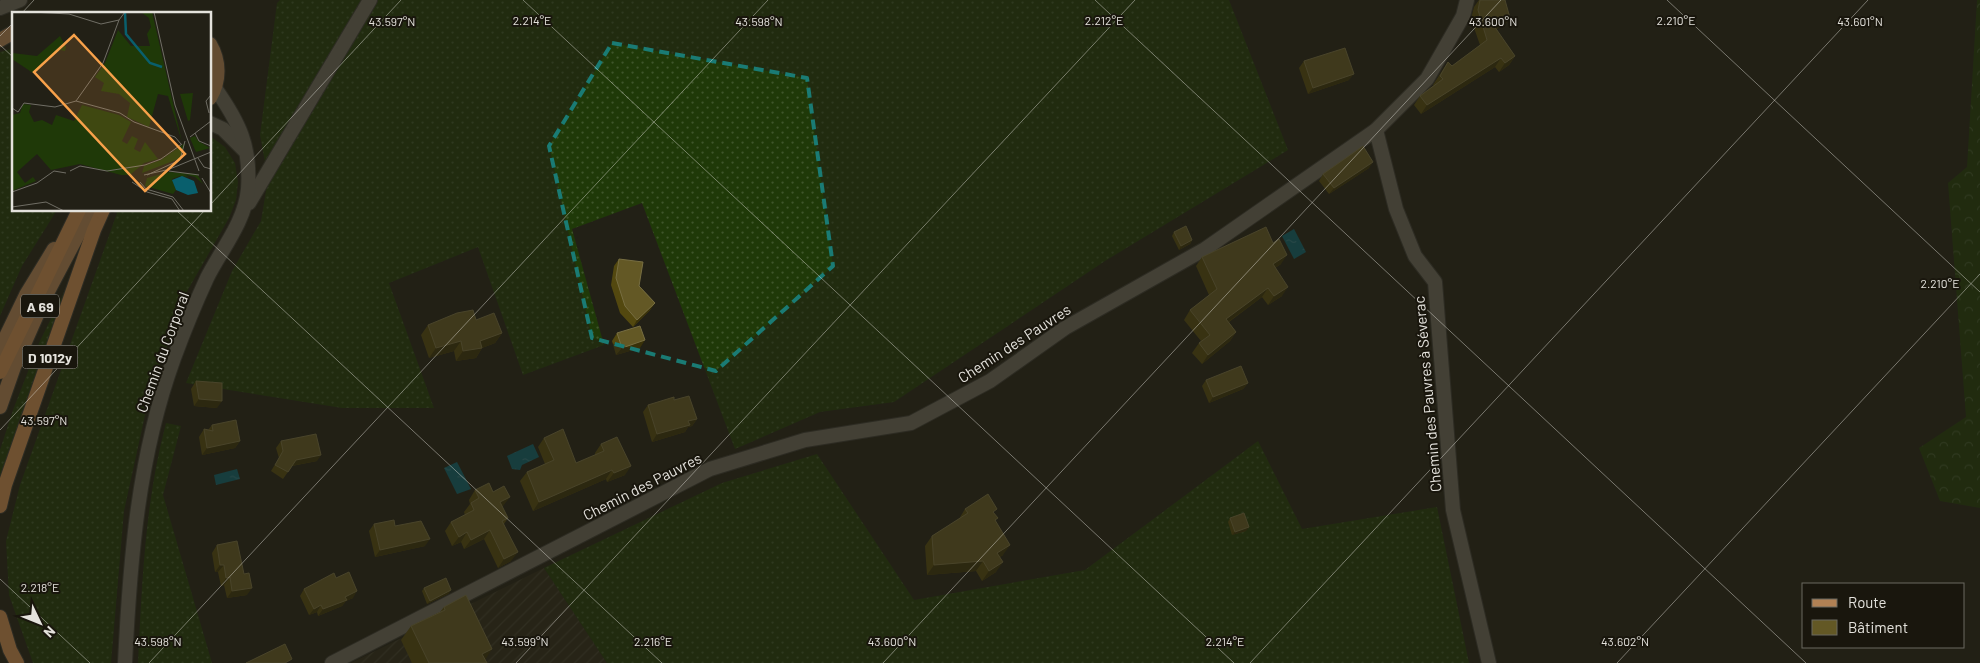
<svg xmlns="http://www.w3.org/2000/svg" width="1980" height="663" font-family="Barlow,sans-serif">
  <defs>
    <pattern id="industrial-furrows" width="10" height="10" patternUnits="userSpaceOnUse" patternTransform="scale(1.25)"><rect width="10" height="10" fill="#2d2919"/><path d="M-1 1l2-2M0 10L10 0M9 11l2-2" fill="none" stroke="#413e2f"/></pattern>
    <pattern id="grass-dots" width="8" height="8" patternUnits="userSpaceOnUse" patternTransform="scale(1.25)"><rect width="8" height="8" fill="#1f3908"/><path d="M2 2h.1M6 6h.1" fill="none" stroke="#3f552b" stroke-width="1.8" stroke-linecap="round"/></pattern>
    <pattern id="forest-crowns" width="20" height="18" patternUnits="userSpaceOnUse" patternTransform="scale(1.25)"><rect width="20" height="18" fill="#1f3908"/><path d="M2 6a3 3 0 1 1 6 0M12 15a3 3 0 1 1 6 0" fill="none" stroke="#3f552b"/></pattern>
    <pattern id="water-ripples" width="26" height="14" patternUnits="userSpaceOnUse" patternTransform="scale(1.25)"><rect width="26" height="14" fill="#095f6d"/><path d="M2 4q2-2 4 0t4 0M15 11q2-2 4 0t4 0" fill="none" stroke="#2d7681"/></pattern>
  </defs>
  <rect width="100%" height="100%" fill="#222016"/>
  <path fill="url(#industrial-furrows)" d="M544 568 607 663H351Z"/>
  <g fill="url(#grass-dots)">
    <path d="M280 0H1229L1288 150 1105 261 894 402 820 412 735 449 642 203 572 229 604 345 523 375 478 247 389 283 434 408H342L186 383 232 271 261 221 268 179 260 135 277 3Z"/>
    <path d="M14 48V210H57L22 266 0 316V52Z"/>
    <path d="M210 136 225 147 235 163 238 182 236 200 229 218 185 295 149 397 124 511 111 663H33L9 595 6 541 20 485 117 213 114 210H210Z"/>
    <path d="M65 290 0 479V450L13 410 39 343Z"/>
    <path d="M166 423 181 426 163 495 212 663H138C142 582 145 502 166 423Z"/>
    <path d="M1258 441 1302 529 1437 507 1469 663H607L544 568 722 483 817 454 914 600 1085 570Z"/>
  </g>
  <path fill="url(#forest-crowns)" d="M1977 0H1980V508L1940 501 1919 448 1966 417 1948 183 1967 167Z"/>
  <g fill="url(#water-ripples)">
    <path d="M1294 229 1306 252 1294 259 1282 236Z"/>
    <path d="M533 444 539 457 522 465 520 470 512 469 507 456Z"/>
    <path d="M457 462 471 489 457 494 444 468Z"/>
    <path d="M237 469 240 479 216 485 214 475Z"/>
  </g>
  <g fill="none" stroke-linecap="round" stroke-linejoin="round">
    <g stroke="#3b3933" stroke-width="16">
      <g id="minor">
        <path d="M0 8 20 0"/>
        <path d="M1376 130 1396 209 1415 256 1435 282 1453 510 1489 663"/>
        <path d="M332 663 710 469 805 440 911 423 990 381 1065 328 1205 249 1376 130 1427 79 1463 16 1467 0"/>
      </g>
    </g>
    <g stroke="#3b3933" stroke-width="16">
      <g id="tertiary">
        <path d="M210 123 223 129 244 150"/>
        <path d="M249 203 370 0"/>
        <path d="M125 663C130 559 138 457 174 358 184 331 195 304 207 278 221 250 245 222 248 189 251 146 239 122 215 88"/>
      </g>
    </g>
    <g stroke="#3b3933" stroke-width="16">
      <g id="primary">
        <path d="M0 40 14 32"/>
        <path d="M210 44C220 61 220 81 210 98"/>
        <path d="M0 349 26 295 54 249"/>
        <path d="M0 407 14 367 44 299 91 210"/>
      </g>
    </g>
    <g stroke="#3b3933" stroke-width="16">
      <g id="trunk">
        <path d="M0 372 79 210"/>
        <path d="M0 506 5 485 94 230 103 210"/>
        <path d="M0 617 10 650 17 663"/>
      </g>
    </g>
    <use href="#minor" stroke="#6a675c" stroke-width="14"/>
    <use href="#tertiary" stroke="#6a675c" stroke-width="14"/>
    <use href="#primary" stroke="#b18154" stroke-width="14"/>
    <use href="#trunk" stroke="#c98a51" stroke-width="14"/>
  </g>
  <g fill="#53480f">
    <path d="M1479 0H1505L1504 26 1496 29 1515 56 1509 65 1499 72 1495 67 1421 114 1414 105 1420 96 1434 85H1433L1442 71 1448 62 1452 66 1480 45 1471 19 1474 7Z"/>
    <path d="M1304 61 1349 80 1308 94 1299 68Z"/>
    <path d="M1369 168 1329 194 1319 181 1323 174Z"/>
    <path d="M1174 232 1192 240 1190 244 1179 250 1172 236Z"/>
    <path d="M1202 257 1281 264 1275 268 1282 296 1268 305 1262 297 1229 322 1236 332 1230 341 1202 364 1192 353 1199 343 1201 341 1184 320 1190 310 1209 295 1196 266Z"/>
    <path d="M619 259 639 286 655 303 650 310 633 327 620 313 611 285 614 266Z"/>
    <path d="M476 320 502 333 495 343 482 348 476 358 456 361 454 351 429 358 421 335 428 325Z"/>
    <path d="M617 333 640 348 616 355 612 341Z"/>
    <path d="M1206 380 1248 383 1243 389 1209 403 1202 386Z"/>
    <path d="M196 381 217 408 194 406 191 389Z"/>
    <path d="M674 400 697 419 692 426 688 427 685 432 652 442 643 412 648 405Z"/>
    <path d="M212 425 240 441 235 448 202 455 199 437 204 429 208 430Z"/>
    <path d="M544 438 576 463 595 455V453L601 444 625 475 607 482 606 479 533 511 520 481 527 472 545 464 538 447Z"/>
    <path d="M281 441 317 461 292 466 283 479 271 471 279 458 276 448Z"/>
    <path d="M475 490 493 492 503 506 502 507 508 518 504 524 511 561 498 568 484 539 464 549 461 542 452 546 445 531 451 522 465 515 464 512 470 504 469 500Z"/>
    <path d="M965 509 994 513 1003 555 1000 557 996 572 982 581 976 571 927 575 925 546 932 536 959 519Z"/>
    <path d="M1230 518 1246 531 1232 535 1228 522Z"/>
    <path d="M374 524 395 526 425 546 375 557 369 531Z"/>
    <path d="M217 545 247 595 227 598 224 585 221 586 218 572H215L212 553Z"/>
    <path d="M336 578 353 598 346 601 342 606 318 616 317 612 309 615 300 596 304 589Z"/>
    <path d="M424 588 451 590 448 594 427 604 422 591Z"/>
    <path d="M444 607 485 660 487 663H412L401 640 411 626 440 612Z"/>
  </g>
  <g fill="#393109">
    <path d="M1510 18 1504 26 1486 32 1492 23Z"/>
    <path d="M1515 56 1509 65 1499 72 1505 63Z"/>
    <path d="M1501 58 1495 67 1421 114 1427 105Z"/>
    <path d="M1354 74 1349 80 1308 94 1313 88Z"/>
    <path d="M1373 162 1369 168 1329 194 1334 188Z"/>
    <path d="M1192 240 1190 244 1179 250 1181 246Z"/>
    <path d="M1287 255 1281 264 1266 274 1273 264Z"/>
    <path d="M1288 287 1282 296 1268 305 1274 296Z"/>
    <path d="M1268 288 1262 297 1220 328 1226 319Z"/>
    <path d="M655 303 650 310 633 327 637 320Z"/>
    <path d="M1236 332 1230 341 1202 364 1208 355Z"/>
    <path d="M502 333 495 343 482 348 476 358 456 361 463 351 480 341Z"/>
    <path d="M645 340 640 348 616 355 622 348Z"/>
    <path d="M461 341 454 351 429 358 436 348Z"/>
    <path d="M1248 383 1243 389 1209 403 1213 397Z"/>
    <path d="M199 399 222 401 217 408 194 406Z"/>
    <path d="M697 419 692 426 688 427 685 432 652 442 657 434 688 421Z"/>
    <path d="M240 441 235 448 202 455 207 448Z"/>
    <path d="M321 455 317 461 291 466 296 460Z"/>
    <path d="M631 466 625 475 607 482 614 473Z"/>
    <path d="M612 470 606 479 533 511 539 502Z"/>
    <path d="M510 497 503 506 493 511 500 502Z"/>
    <path d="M1249 527 1246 531 1232 535 1235 532Z"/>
    <path d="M490 530 484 539 464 549 471 540Z"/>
    <path d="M467 532 461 542 452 546 459 537Z"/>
    <path d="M430 539 425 546 375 557 380 550Z"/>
    <path d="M1010 545 1003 555 990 563 997 553Z"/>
    <path d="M518 552 511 561 498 568 504 559Z"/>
    <path d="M983 561 976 571 927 575 934 565Z"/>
    <path d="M1003 562 996 572 982 581 989 571Z"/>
    <path d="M220 565H224L218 572H215Z"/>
    <path d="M230 577 224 585 221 586 226 578Z"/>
    <path d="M252 588 247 595 227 598 232 591Z"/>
    <path d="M451 590 448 594 427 604 430 601Z"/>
    <path d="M357 591 353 598 346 601 342 606 318 616 323 609Z"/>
    <path d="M321 605 317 612 309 615 314 609Z"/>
    <path d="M492 649 483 663 482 654Z"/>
  </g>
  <g fill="#635825" stroke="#776e42">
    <path d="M1480 0H1505L1510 18 1492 23 1515 56 1505 63 1501 58 1427 105 1420 96 1443 79 1440 76 1448 62 1452 66 1487 40 1478 10Z"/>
    <path d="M1345 48 1354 74 1313 88 1304 61Z"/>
    <path d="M1363 146 1373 162 1334 188 1323 174Z"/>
    <path d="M1186 226 1192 240 1181 246 1174 232Z"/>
    <path d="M1266 227 1273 243 1279 239 1287 255 1273 264 1288 287 1274 296 1268 288 1226 319 1236 332 1208 355 1199 343 1210 335 1190 310 1217 289 1202 257Z"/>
    <path d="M619 259 643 262 639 286 655 303 637 320 625 306 616 278Z"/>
    <path d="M473 310 476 320 494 313 502 333 480 341 482 348 463 351 461 341 436 348 428 325 457 313Z"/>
    <path d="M640 326 645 340 622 348 617 333Z"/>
    <path d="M1241 366 1248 383 1213 397 1206 380Z"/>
    <path d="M196 381 222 383V401L199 399Z"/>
    <path d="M689 396 697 419 688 421 690 425 657 434 648 405 674 397V400Z"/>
    <path d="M236 420 240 441 207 448 204 429 213 431 212 425Z"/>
    <path d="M563 429 576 463 604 451 601 444 617 437 631 466 614 473 612 470 539 502 527 472 554 460 544 438Z"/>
    <path d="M316 434 321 455 296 460 288 472 275 465 283 451 281 441Z"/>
    <path d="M489 483 493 492 504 486 510 497 500 502 508 518 502 521 518 552 504 559 490 530 471 540 467 532 459 537 451 522 474 510 471 503 479 498 475 490Z"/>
    <path d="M988 494 997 509 993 512 998 518 995 520 1010 545 997 553 1003 562 989 571 983 561 934 565 932 536 968 513 965 509Z"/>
    <path d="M1244 513 1249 527 1235 532 1230 518Z"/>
    <path d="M394 520 395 526 421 521 430 539 380 550 374 524Z"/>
    <path d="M237 541 244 574 249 573 252 588 232 591 230 577 226 578 224 565H220L217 545Z"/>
    <path d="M349 572 357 591 345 597 347 600 323 609 321 605 314 609 304 589 334 573 336 578Z"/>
    <path d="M446 578 451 590 430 601 424 588Z"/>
    <path d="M466 595 492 649 482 654 487 663H429L411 626 445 610 444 607Z"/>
    <path d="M285 644 292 659 285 663H246Z"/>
  </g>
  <path d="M0 0H1980V663H0ZM612 43 807 78 833 266 716 371 592 338 549 146Z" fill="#222016" fill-opacity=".55" fill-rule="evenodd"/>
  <path fill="none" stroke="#1a7b74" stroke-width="4" stroke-dasharray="10 6" stroke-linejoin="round" d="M612 43 807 78 833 266 716 371 592 338 549 146Z"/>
  <path fill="none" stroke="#e4e2dc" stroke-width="1" stroke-opacity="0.45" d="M523 0 1234 663M1095 0 1806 663M1667 0 1980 292M21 14 34 0M0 36 14 22M0 45 14 58M210 205 401 0M176 210 662 663M0 430 205 210M0 579 90 663M149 663 768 0M516 663 1135 0M883 663 1501 0M1250 663 1868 0M1617 663 1980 274"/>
  <g text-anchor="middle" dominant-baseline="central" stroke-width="4" stroke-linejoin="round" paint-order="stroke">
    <g fill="#19160d" stroke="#a7a59e" stroke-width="1">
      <rect x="21" y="294.5" width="38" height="23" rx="4"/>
      <rect x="22.5" y="345.5" width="55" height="23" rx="4"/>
    </g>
    <g font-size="14" font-weight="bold" fill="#e4e2dc">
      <text x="40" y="306">A 69</text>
      <text x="50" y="357">D 1012y</text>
    </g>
    <g font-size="15" fill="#e4e2dc" stroke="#19160d">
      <text transform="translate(1014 343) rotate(-33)">Chemin des Pauvres</text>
      <text transform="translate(162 352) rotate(-70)">Chemin du Corporal</text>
      <text transform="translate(1427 394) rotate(-95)">Chemin des Pauvres à Séverac</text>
      <text transform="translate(642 486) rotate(-27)">Chemin des Pauvres</text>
    </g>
  </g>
  <g transform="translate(12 12)">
    <rect width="199" height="199" fill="#222016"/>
    <path d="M129 0H140L170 130 156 84 146 82 137 115 115 105 118 91 107 82 89 79 92 71 83 65 93 51 106 18 119 34H138L135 22 139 15 137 6ZM11 92 19 93 17 100 22 110 30 108 40 113 44 103 62 109 70 93 107 103 119 110 110 129 115 132 120 124 126 127 122 137 128 140 133 130 146 147 132 151 118 163H109L68 152 39 158 25 142 5 160 13 171 21 165 24 169 0 179V103L8 101ZM183 124 186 129 198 136 184 140 178 126ZM173 131 169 146 130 161 132 154 149 148ZM157 160 185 162 191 172 183 165 172 162 177 165 168 164 160 167 164 178 161 182 133 174 135 166Z" fill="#1f3908"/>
    <path d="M48 24 54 35 53 39 48 38 21 61 0 47V41L25 44ZM181 81 178 108 176 109 168 82Z" fill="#1f3908"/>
    <path d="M170 164 182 169 186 181 176 183 164 178 160 168Z" fill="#095f6d"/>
    <path fill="none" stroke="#095f6d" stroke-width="2.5" d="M113 1 114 22 138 51 150 55"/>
    <path fill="none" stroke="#706e65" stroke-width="1" d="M19 0 57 2 89 12 107 8 113 0M142 0 163 93 187 159M64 89 91 51 107 8M0 96 6 100 12 91 43 95 64 89 108 101 122 110 163 125 169 132M197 101 194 89 199 83M183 121 187 129 199 134M178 125 199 109M186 146 192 155 199 157M58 159 68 154 95 159 133 153 149 147 170 132M153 159 199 140M157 159 187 163M132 163 154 158M135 163 168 148 173 129M190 166 199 181M120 170 135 180 160 187 168 199M128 170 134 177 161 185 172 199M0 180 25 171 42 159 54 161M0 195 34 190 52 199"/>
    <path fill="#f8a14a" fill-opacity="0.15" stroke="#f8a14a" stroke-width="2.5" d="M62 23 173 142 133 179 22 60Z"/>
    <rect width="199" height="199" fill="none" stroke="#e4e2dc" stroke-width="2.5"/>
  </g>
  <g font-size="12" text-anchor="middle" fill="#e4e2dc" stroke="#19160d" stroke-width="4" stroke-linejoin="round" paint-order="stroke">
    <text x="532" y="25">2.214°E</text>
    <text x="1104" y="25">2.212°E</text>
    <text x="1676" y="25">2.210°E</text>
    <text x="392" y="26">43.597°N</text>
    <text x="759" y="26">43.598°N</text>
    <text x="1493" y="26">43.600°N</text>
    <text x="1860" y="26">43.601°N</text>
    <text x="1940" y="288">2.210°E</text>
    <text x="44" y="425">43.597°N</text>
    <text x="40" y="592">2.218°E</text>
    <text x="158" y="646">43.598°N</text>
    <text x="525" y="646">43.599°N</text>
    <text x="892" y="646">43.600°N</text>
    <text x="1625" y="646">43.602°N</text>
    <text x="653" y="646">2.216°E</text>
    <text x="1225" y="646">2.214°E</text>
  </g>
  <rect x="1802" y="583" width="162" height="65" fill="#19160d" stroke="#6a6860"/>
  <rect x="1812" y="599" width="25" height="8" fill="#b18154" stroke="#6a6860"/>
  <text x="1848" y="608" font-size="15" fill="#e4e2dc">Route</text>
  <rect x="1812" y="620" width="25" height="15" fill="#635825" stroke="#6a6860"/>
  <text x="1848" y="633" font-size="15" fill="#e4e2dc">Bâtiment</text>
  <g transform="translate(40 623) rotate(133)" stroke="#19160d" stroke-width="4" paint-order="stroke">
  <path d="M0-4L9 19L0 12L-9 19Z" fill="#e4e2dc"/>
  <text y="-8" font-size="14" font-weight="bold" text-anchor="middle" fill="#e4e2dc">N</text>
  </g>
</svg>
